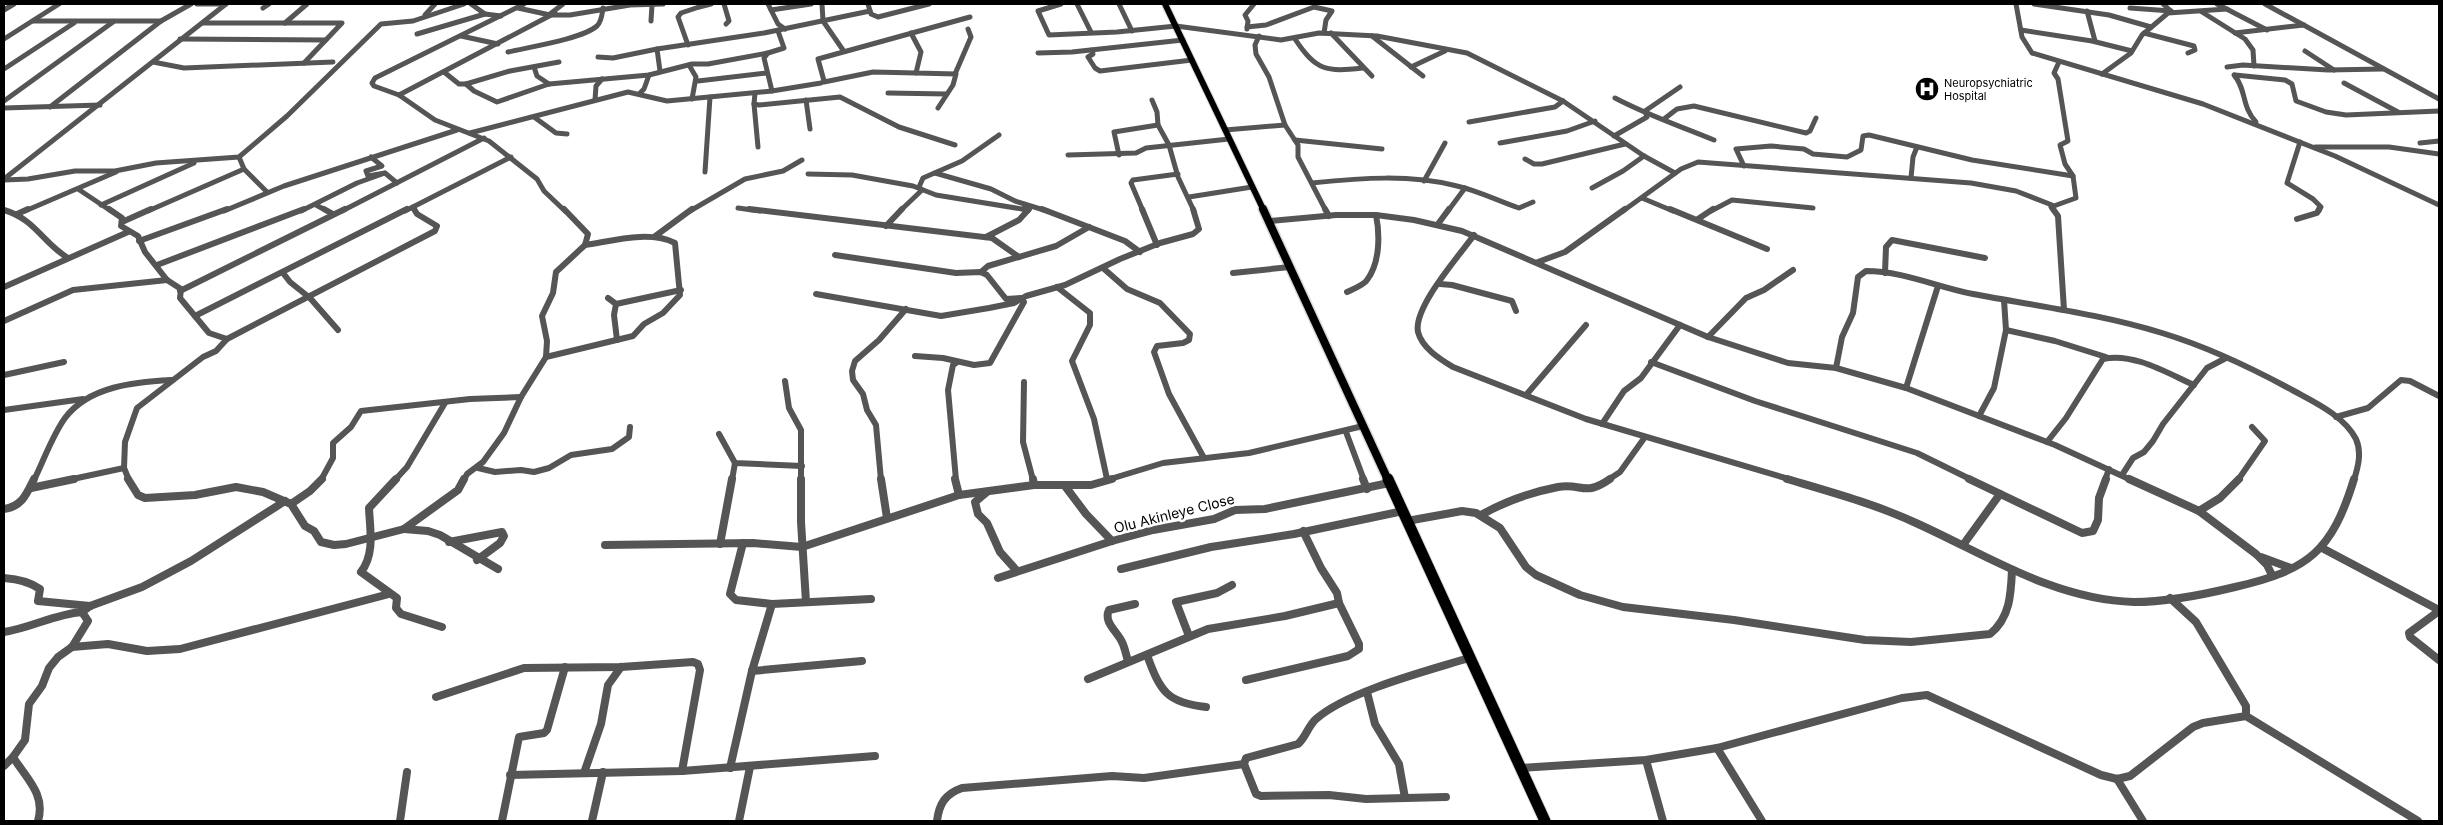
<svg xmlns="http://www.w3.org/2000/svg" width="2443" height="825" font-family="Inter,sans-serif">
  <rect width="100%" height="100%" fill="#fff"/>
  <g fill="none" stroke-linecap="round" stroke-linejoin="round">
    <g stroke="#dbdbdb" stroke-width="8">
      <path id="major-far2" d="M1165 4 1264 211"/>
    </g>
    <g stroke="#dbdbdb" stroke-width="11">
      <path id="major-far1" d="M1263 209 1388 480"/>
    </g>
    <g stroke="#dbdbdb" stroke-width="13">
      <path id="major" d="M1388 479 1545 821"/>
    </g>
    <g stroke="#555" stroke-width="5">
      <path d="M197 4H226"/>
      <path d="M471 4 485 14"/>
      <path d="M524 4 375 78 372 83 374 86 399 95 435 120 489 141 537 179 544 191 565 211"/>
      <path d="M724 4 729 21 726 24"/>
      <path d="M768 4 778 24 785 29"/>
      <path d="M822 4 823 21 843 50"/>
      <path d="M868 4 871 14 878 17 929 4"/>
      <path d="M1061 4 1038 11 1049 35 1117 32 1176 26 1281 40 1319 33 1377 36 1467 53 1563 101 1644 156 1675 173"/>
      <path d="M1077 4 1091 32"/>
      <path d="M1119 4 1132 31"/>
      <path d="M2016 4 2022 37 2032 53 2203 104 2335 156 2439 205"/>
      <path d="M2034 4 2109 15 2151 27"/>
      <path d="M2163 4 2172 12"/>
      <path d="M2217 4 2267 30"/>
      <path d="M2265 4 2439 99"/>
      <path d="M699 7 711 4"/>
      <path d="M263 8 269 4"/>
      <path d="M518 8 550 15H570L630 5 663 4"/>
      <path d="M2130 8 2171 11"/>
      <path d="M4 10 14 4"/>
      <path d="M771 10 811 4"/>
      <path d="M2087 11 2095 41"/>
      <path d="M2202 12 2245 39 2253 50 2254 66"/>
      <path d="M550 14 563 4"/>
      <path d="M425 15 435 4"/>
      <path d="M33 21H161"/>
      <path d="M651 21 652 5"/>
      <path d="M203 23H342L304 63"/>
      <path d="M285 23 307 4"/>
      <path d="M1247 27 1266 25 1314 7 1332 11 1326 20 1324 33"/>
      <path d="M1247 29 1248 21 1245 15 1254 4"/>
      <path d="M2021 30 2092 41 2132 51"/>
      <path d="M911 33 921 52 916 73 956 74 953 85 938 108"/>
      <path d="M1331 33 1372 76"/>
      <path d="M2144 33 2194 46 2195 50 2188 53"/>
      <path d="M2235 33 2304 25"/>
      <path d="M417 34 485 14 501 16"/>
      <path d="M461 36 498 44"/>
      <path d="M1259 36 1255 45 1256 54 1269 77 1285 125 1298 145V157L1326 211"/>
      <path d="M1372 36 1423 76"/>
      <path d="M4 39 59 4"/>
      <path d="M180 39 326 40"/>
      <path d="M1295 39C1316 71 1326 72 1363 68"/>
      <path d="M688 45 678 17 681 13 699 7 700 4"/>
      <path d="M1092 50 1093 54 1088 57 1095 68 1100 71 1192 60"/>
      <path d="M2305 51 2334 70"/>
      <path d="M508 52C529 47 582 39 597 26 602 21 602 14 603 8"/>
      <path d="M1038 53 1072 52 1183 40"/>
      <path d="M598 57 613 58 657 49"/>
      <path d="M153 62 184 68 333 62"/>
      <path d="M689 65 696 77 692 99"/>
      <path d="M534 67 537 76 549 84"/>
      <path d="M1411 67 1445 51"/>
      <path d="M2227 67 2243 65 2328 70 2383 69"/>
      <path d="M4 69 74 23"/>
      <path d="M660 71 657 49 764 33 870 11"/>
      <path d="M444 72 459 84H466L510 71 559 62"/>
      <path d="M955 74 971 37 968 29"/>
      <path d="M2102 74 2131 53 2142 35 2168 13 2227 9"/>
      <path d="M2234 75C2247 90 2241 106 2256 122"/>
      <path d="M2235 75 2285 80 2292 84 2296 101 2326 112 2346 115 2439 111"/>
      <path d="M698 81 767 73"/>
      <path d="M824 82 873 72 916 73"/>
      <path d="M2344 83 2398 112"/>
      <path d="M466 84 474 91 497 102 549 84 649 75 692 64H708L768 53"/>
      <path d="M772 91 764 58 768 53 784 48 778 31"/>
      <path d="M640 93 644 89 649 75"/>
      <path d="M755 93 754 104 759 105 840 97 899 127 955 145"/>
      <path d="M888 93 947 94"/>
      <path d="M399 95 555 13"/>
      <path d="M1615 98C1647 115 1680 126 1714 140"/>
      <path d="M595 100 596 86 602 79"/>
      <path d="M806 100 810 129"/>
      <path d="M1152 100 1157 112 1158 125 1169 145 1178 177 1194 211"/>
      <path d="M4 101 113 22"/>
      <path d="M754 104 758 147"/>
      <path d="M50 107 161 21 191 4"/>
      <path d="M4 108 100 105"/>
      <path d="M534 117 556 133 567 134"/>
      <path d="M1664 119 1677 109 1694 106 1806 133 1810 131 1816 118"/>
      <path d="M1469 122 1555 107 1563 101"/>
      <path d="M1225 130 1285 125"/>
      <path d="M470 133 628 92 667 101 772 91 821 83 824 81 818 59 970 17"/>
      <path d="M1614 136 1647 117 1645 111 1680 87"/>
      <path d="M1295 140 1382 149"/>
      <path d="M2300 142 2287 183 2313 199 2321 207 2319 211"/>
      <path d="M1500 143 1567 131 1595 121"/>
      <path d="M2420 143 2439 141"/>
      <path d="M2315 147H2389L2439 154"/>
      <path d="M1068 155 1136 153 1146 148 1229 139"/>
      <path d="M1119 155 1114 132 1158 125"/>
      <path d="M239 157 244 169 267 192"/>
      <path d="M371 157 382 166 366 171 368 176 385 173 397 183"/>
      <path d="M1525 159 1534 164H1542L1625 144"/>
      <path d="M1744 166 1736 149 1771 146 1804 149 1813 154 1847 157 1861 150 1863 136 1869 135 1972 160 2073 176"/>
      <path d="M705 172 710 97"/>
      <path d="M935 173 991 189 1015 201 1047 211"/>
      <path d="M808 174 852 175 913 186 936 195 1028 210"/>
      <path d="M1911 178 1913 157 1917 147"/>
      <path d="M4 179 226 4"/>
      <path d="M4 180 28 179 75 171H115L156 163 239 157 287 116 381 24 413 21 464 4"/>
      <path d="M1424 181 1445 143"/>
      <path d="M1312 183C1361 178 1410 174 1457 186 1479 191 1498 201 1519 208L1533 202"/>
      <path d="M1592 188 1623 171 1644 156"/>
      <path d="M78 189 111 211"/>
      <path d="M1189 197 1252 187"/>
      <path d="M1642 198 1673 211"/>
      <path d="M101 205 194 163"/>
      <path d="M316 205 327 211"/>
      <path d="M413 207 415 211"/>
      <path d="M738 208 760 211"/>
      <path d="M4 210 6 211"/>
      <path d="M25 211 116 172"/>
      <path d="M148 211 244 169"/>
      <path d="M224 211 284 186 457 130"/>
      <path d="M301 211 357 183 385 173"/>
      <path d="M342 211 484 138"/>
      <path d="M405 211 511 157"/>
      <path d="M690 211 745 179 783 171 802 160"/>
      <path d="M900 211 922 190 919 187 923 178 962 161 999 135"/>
      <path d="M1028 211 1029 209"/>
      <path d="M1143 211 1131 183 1133 180 1178 174"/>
      <path d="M1448 211 1465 188"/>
      <path d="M1623 211 1681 169 1698 162 1971 183 2016 191 2052 205"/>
      <path d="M1711 211 1732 200 1813 208"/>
      <path d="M2054 211 2051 207 2076 198 2073 176 2065 164 2060 145 2068 141 2058 79 2054 73 2059 62"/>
    </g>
    <g stroke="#555" stroke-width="6">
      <path d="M109 209 122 218 121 226 138 236 145 252 167 280 181 289 180 298 209 333 227 339"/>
      <path d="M324 209 333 214"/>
      <path d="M749 209 992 238 1019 257"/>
      <path d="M1024 209 1028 210"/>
      <path d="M1042 209 1125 241 1140 252"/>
      <path d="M1142 209 1157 245"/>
      <path d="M1325 209 1329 216"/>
      <path d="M1670 209 1767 249"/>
      <path d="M2053 209 2058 216 2064 310"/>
      <path d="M4 210C35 219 43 243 68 258"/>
      <path d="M17 214 28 209"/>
      <path d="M1698 219 1713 209"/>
      <path d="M2297 219 2317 213 2319 209"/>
      <path d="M1269 221 1336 215H1376L1414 220 1462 231 1708 337 1788 363 1836 368 1906 388 2055 445 2131 480"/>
      <path d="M122 222 151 209"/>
      <path d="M1438 224 1449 209"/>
      <path d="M886 226 902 209"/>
      <path d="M1474 235C1460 255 1413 307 1418 332 1422 348 1440 359 1453 367L1586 419 1792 480"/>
      <path d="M654 237 692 209"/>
      <path d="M986 237 1019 220 1029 209"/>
      <path d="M139 241 227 209"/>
      <path d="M835 255 956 273 981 272 987 275 1006 299 1022 298 1024 302 990 363 974 365 943 358 915 356"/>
      <path d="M1538 262 1565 252 1625 209"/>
      <path d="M157 265 304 209"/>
      <path d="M1103 268 1127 289 1160 303 1190 334 1189 340 1183 343 1157 346 1154 352 1169 394 1204 458"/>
      <path d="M981 272 988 266 1056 246 1089 227"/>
      <path d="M283 273 290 282 310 298 338 330"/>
      <path d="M1233 273 1290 267"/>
      <path d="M1885 273 1886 247 1892 240 1985 258"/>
      <path d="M1440 284 1452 285 1512 301 1516 311"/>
      <path d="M4 287 128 232"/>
      <path d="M1057 287 1090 313V325L1072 361 1094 419 1107 479"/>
      <path d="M180 291 345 209"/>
      <path d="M1347 292C1353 289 1364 285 1367 280 1380 263 1380 235 1376 215"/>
      <path d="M816 294 941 316 989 308 1014 303 1026 296 1065 285 1120 259 1160 243 1193 234 1199 229 1193 209"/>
      <path d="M608 298 616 304 614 315 617 340"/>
      <path d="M616 304 681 290"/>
      <path d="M195 316 407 209"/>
      <path d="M4 321 73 290 167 280"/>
      <path d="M2006 330 2055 341 2106 357"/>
      <path d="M1708 337 1746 298 1764 290 1793 270"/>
      <path d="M546 357 633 336 644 324 663 313 680 295 675 243C650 230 612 241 585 245"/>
      <path d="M1651 362 1755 401 1917 453 1972 480"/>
      <path d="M1836 368 1842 337 1853 313 1858 277 1866 271C1903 271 1937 287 1973 294 2036 306 2101 314 2162 333 2208 347 2252 368 2294 391 2316 403 2344 416 2356 439 2362 453 2358 467 2354 480"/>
      <path d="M4 375 64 362"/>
      <path d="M785 381 789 408 801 430V480"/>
      <path d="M1024 382 1023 442 1033 480"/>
      <path d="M1906 388 1938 286"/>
      <path d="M1526 395 1586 325"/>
      <path d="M4 410 83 399"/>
      <path d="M1979 416 1994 388 2006 330 2004 300"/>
      <path d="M2336 417 2368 408 2401 380 2410 381 2439 396"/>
      <path d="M1602 424 1624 391 1641 378 1680 325"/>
      <path d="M1346 432 1364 480"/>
      <path d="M719 434 735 463 802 466"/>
      <path d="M2047 442 2066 418 2103 359C2133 352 2167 373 2194 385"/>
      <path d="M478 468 495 472 521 470 534 472 549 468 571 455 612 449 629 437 630 427"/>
      <path d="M2122 475 2133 458 2144 452 2153 441 2163 424 2207 368 2226 358"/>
      <path d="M34 480C44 460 52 436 65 418 89 386 135 382 171 380"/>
      <path d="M68 480 124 468"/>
      <path d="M129 480 124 468 125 442 137 408 203 357 216 351 227 339 435 231 437 226 417 214 414 209"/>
      <path d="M321 480 333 458V443L351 427 361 411 470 399 521 397"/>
      <path d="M395 480 407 467 445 403"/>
      <path d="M464 480 467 474 483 462 504 433 521 397 546 357 547 341 542 316 553 293 556 272 585 245 588 234 564 209"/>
      <path d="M732 480 735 463"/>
      <path d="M881 480 876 425 867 410 863 394 853 380 852 371 855 361 879 340 906 309"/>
      <path d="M956 480 948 390 953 365 956 363"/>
      <path d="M1107 480 1163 463 1249 453 1363 426"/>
      <path d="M1608 480 1620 472 1645 437"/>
      <path d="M2105 480 2109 469"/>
      <path d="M2238 480 2265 441 2252 427"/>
    </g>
    <g stroke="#555" stroke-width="8">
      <path d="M128 479 138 495 145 498 195 495 236 487 263 492 291 504 305 526 314 531 321 542 334 545 346 544 404 529 458 490 464 479"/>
      <path d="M396 479 369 508C370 530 375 554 361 572L397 598 396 608 401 614 442 627"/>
      <path d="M801 479V522L806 602"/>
      <path d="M881 479 887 518"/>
      <path d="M955 479 959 495"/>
      <path d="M1033 479 1034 485"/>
      <path d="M1363 479 1367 489"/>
      <path d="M1787 479C1831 492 1875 504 1916 523 1987 555 2054 600 2134 602 2168 602 2202 595 2235 587 2309 570 2332 551 2354 479"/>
      <path d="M1969 479 2082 533 2093 531 2098 520 2099 498 2106 479"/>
      <path d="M2129 479 2199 511 2256 554 2267 565 2272 575"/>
      <path d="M1065 486 1086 514 1112 541"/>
      <path d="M31 488 74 479"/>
      <path d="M987 492 975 502 978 514 987 523 1000 552 1017 571"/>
      <path d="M291 504 310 491 322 479"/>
      <path d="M4 509C22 507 27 493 34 479"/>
      <path d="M2199 511 2220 498 2239 479"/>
      <path d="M1481 515C1504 502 1532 492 1558 487 1583 483 1584 497 1610 479"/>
      <path d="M1407 521 1462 511 1476 513 1500 528 1526 567 1536 575 1580 595 1623 607 1734 620 1865 640 1911 642 1990 634C2010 618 2011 594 2012 570"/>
      <path d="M404 529 428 531 440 535 498 569"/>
      <path d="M449 542 502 532 504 536 500 543 477 560"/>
      <path d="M743 543 730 594 736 600 772 604 871 599"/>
      <path d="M720 544 732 479"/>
      <path d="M605 545 753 543 802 547 959 495 1034 485H1091L1112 479"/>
      <path d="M1963 545 2000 494"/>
      <path d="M2322 548 2439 610"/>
      <path d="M2261 557 2291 568"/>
      <path d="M1121 569 1211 547 1294 534 1403 511"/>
      <path d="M4 578C17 579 29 581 40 589L38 601 90 606"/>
      <path d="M998 578 1112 541 1153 530 1214 519 1235 510 1265 509 1389 483"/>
      <path d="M2439 611 2409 633 2410 637 2439 660"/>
      <path d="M4 632C31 628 55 614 82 612"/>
      <path d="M1189 636 1176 602 1217 593 1232 585"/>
      <path d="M72 647 108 644 147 651 180 649 389 594"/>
      <path d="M1147 655C1160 691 1167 703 1206 707"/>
      <path d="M1128 661C1126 655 1125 648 1122 642 1117 631 1103 622 1109 610L1135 604"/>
      <path d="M752 671 862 661"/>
      <path d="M1088 679 1208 629 1285 616 1339 603 1337 593 1321 568 1303 531"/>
      <path d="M1246 680 1348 656 1359 649V644L1339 603"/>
      <path d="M1367 692 1375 724 1399 764 1405 798"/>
      <path d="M436 697 524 668 621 667 693 662 698 664 700 670 682 771"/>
      <path d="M2246 716 2418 821"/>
      <path d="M1717 748 1762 821"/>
      <path d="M1646 760 1663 821"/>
      <path d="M1244 764 1246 758 1298 744C1306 737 1308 726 1316 719 1348 691 1427 671 1469 658"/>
      <path d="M1244 764 1256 794 1261 796 1329 795 1366 799 1446 797"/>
      <path d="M4 766 13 757"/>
      <path d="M730 768 752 671 772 604"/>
      <path d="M1521 768 1646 760 1717 748 1902 698 1927 695 2101 775 2117 779 2130 776 2193 727 2203 723 2246 716V706L2196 622 2170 598"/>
      <path d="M584 773 601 724 608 685 621 667"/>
      <path d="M510 775 682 771 875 756"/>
      <path d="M2117 779 2143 821"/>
      <path d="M38 821C46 794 26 778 13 757L25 740 29 704 42 686 49 668 58 657 72 647 88 621 82 612 90 606 142 587 191 561 285 501"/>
      <path d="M400 821 407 772"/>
      <path d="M502 821 519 737 544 733 547 730 565 667"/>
      <path d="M592 821 603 772"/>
      <path d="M739 821 750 767"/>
      <path d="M937 821C939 804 945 794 962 788L1112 776 1144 778 1244 764"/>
    </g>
    <use href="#major-far2" stroke="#000" stroke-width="6"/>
    <use href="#major-far1" stroke="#000" stroke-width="8"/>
    <use href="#major" stroke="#000" stroke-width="11"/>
  </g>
  <defs>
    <g id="hospital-disc" transform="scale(1.25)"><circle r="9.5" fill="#000" stroke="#fff"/><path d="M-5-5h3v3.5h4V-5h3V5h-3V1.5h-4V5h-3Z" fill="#fff"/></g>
  </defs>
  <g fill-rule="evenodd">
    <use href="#hospital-disc" x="1927" y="89"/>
  </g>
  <g text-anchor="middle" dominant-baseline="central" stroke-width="5" stroke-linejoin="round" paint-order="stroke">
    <g font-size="11" fill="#000" stroke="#fff" text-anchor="start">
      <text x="1944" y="83">Neuropsychiatric<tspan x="1944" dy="13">Hospital</tspan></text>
    </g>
    <g font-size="14" fill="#000" stroke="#fff">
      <text transform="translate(1174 513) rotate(-14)">Olu Akinleye Close</text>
    </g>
  </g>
  <rect width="2443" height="825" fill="none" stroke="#000000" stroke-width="10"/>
</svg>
